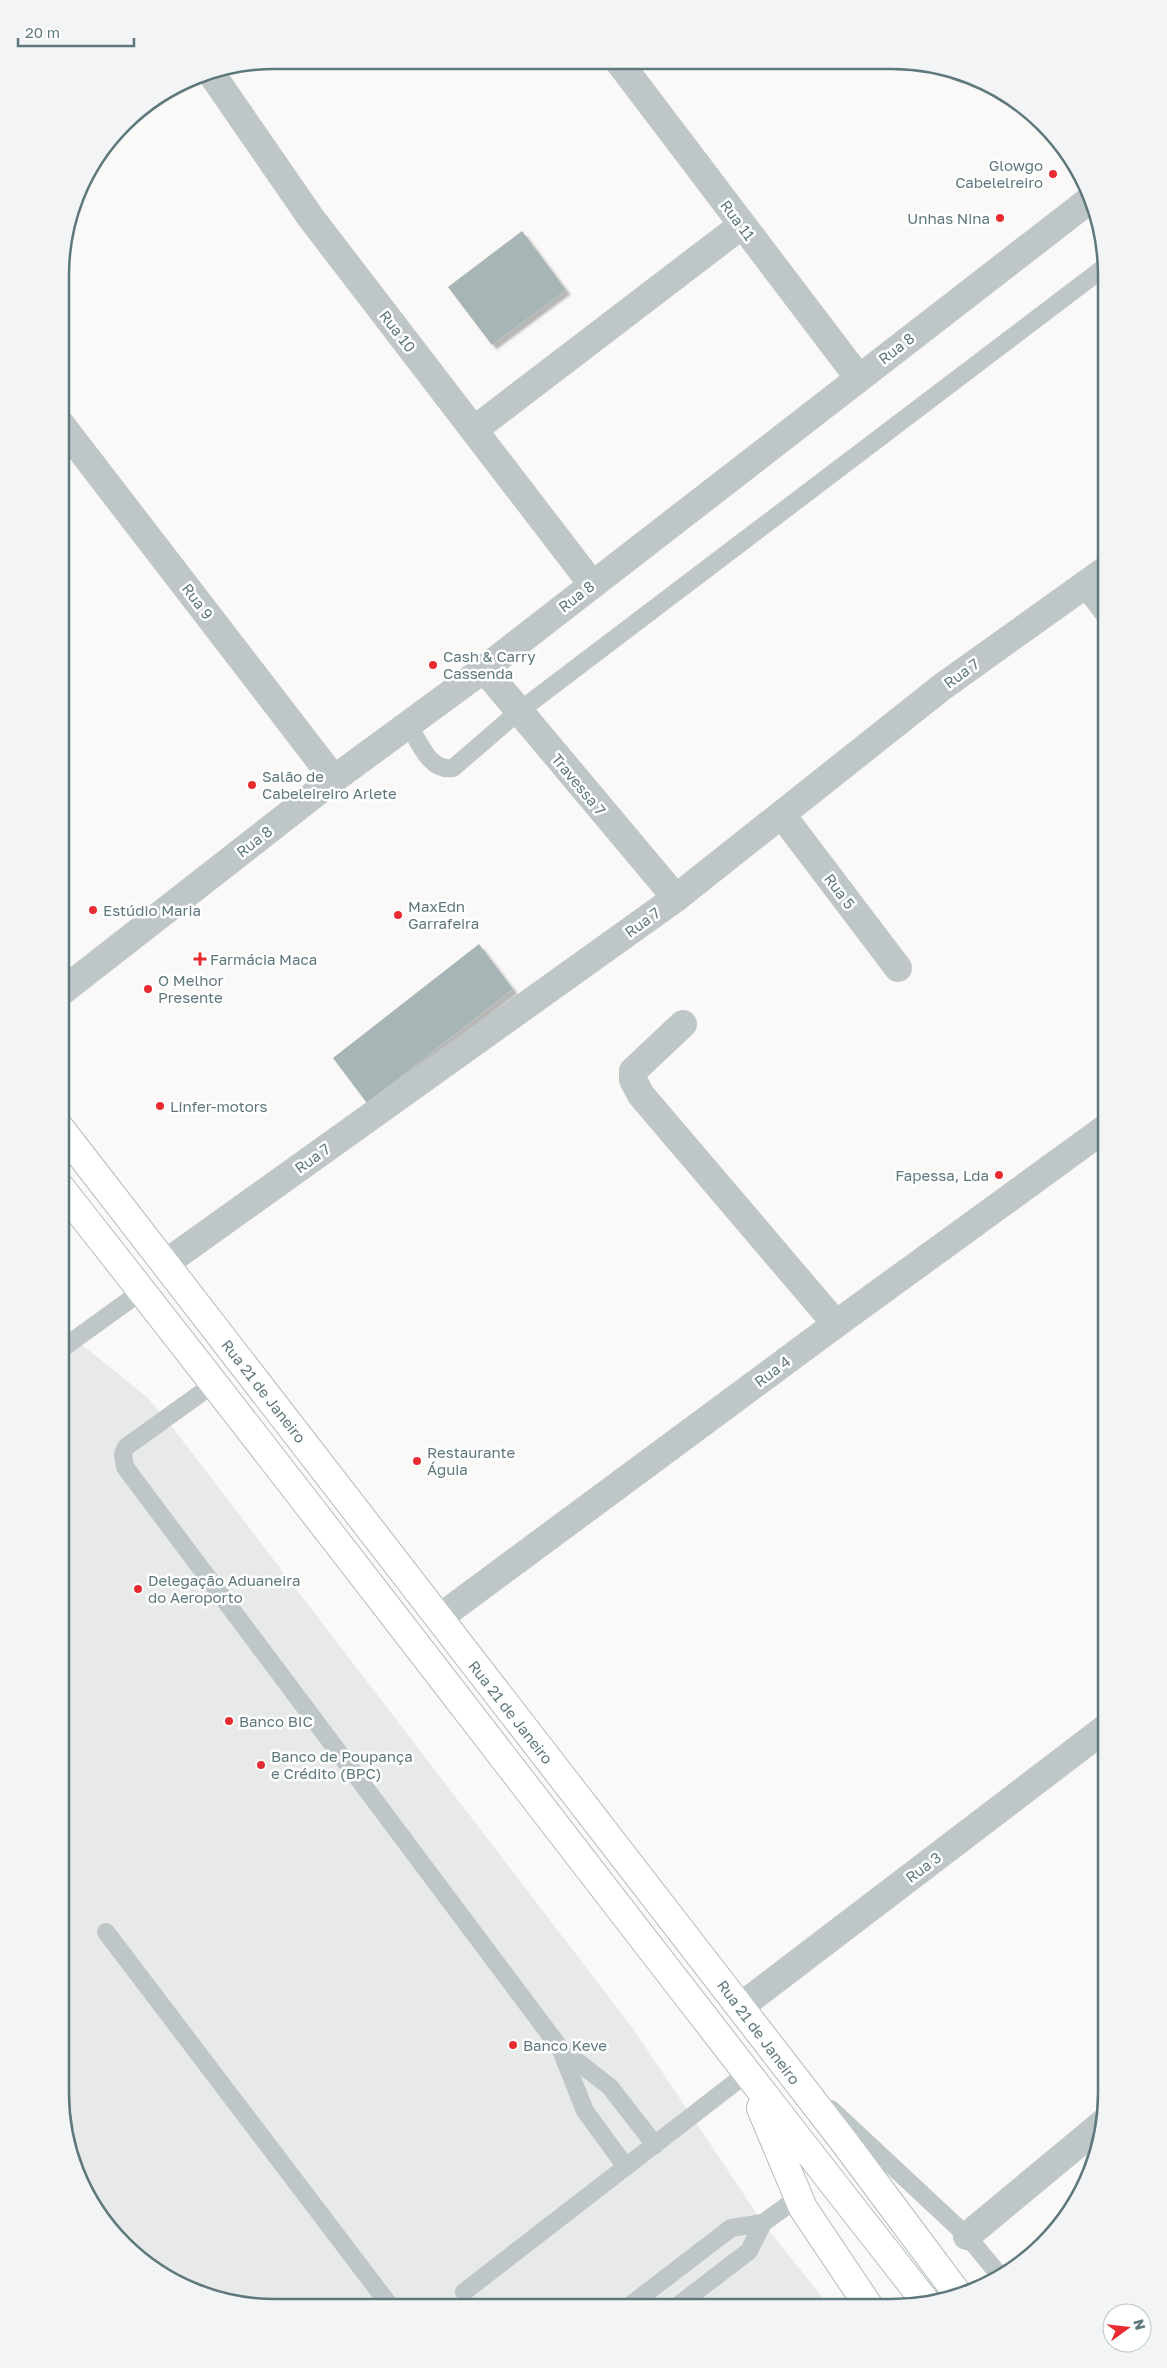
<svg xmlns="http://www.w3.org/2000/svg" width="1167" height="2368" font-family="'Golos Text',sans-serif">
  <defs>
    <filter id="shadow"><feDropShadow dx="4.5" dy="4.5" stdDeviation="1" flood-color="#0004"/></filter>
  </defs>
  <rect width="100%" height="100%" fill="#faf9f8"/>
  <path fill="#e8e9e9" d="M60 1327 148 1398 166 1419 634 2030 763 2223 831 2308 246 2306 192 2292 133 2255 96 2212 71 2162 60 2093Z"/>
  <g fill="#a7b5b7" filter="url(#shadow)">
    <path d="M522 231 566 290 492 345 448 287Z"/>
    <path d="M479 944 513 989 367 1103 333 1058Z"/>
  </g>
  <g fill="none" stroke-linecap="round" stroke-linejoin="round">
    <g stroke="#b2bbbd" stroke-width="30">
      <g id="primary">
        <path d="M60 1128 842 2139 960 2297"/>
        <path d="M60 1187C352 1557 635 1932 926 2302"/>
        <path d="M761 2108 803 2208 870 2308"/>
      </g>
    </g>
    <g stroke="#bec6c8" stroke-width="18">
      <path d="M408 724C419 741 429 772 453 768L518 712 1106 266"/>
      <path d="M60 1350 142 1291"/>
      <path d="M215 1383 126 1447 123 1454 125 1467 560 2048 585 2111 626 2167"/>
      <path d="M106 1932 391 2307"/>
      <path d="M560 2048 610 2087 655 2145"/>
      <path d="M831 2109 967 2236 1001 2277"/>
      <path d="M464 2292 746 2074"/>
      <path d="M628 2307 731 2228 763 2223"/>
      <path d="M676 2307 749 2251 763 2223 799 2197"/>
    </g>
    <g stroke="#bec6c8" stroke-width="28">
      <path d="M619 62 858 377"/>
      <path d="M211 73 311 218 592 584"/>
      <path d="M60 423 334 779"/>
      <path d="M475 429 742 225"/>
      <path d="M1087 584 1107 610"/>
      <path d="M484 669 676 898"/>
      <path d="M782 815 898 968"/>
      <path d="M60 993 334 779 484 669 1092 198"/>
      <path d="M683 1024 633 1071V1080L641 1095 836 1324"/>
      <path d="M166 1263 676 898 942 687 1107 569"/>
      <path d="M439 1618 836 1324 1107 1127"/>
      <path d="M740 2007 1107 1727"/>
      <path d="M967 2236 1103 2123"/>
    </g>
    <use href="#primary" stroke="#fff" stroke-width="28"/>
  </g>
  <g fill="#e72b30" stroke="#fff" stroke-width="2">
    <circle cx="1053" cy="174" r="5"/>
    <circle cx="1000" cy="218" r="5"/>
    <circle cx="433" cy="665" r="5"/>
    <circle cx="252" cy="785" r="5"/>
    <circle cx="93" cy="910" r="5"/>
    <circle cx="398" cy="915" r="5"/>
    <path d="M197.5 951.5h5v5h5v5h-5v5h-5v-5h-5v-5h5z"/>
    <circle cx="148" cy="989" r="5"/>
    <circle cx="160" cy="1106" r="5"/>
    <circle cx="999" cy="1175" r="5"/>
    <circle cx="417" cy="1461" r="5"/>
    <circle cx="138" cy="1589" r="5"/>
    <circle cx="229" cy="1721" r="5"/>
    <circle cx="261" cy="1765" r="5"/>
    <circle cx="513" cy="2045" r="5"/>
  </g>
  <g text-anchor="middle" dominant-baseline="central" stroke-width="5" stroke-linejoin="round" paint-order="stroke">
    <g font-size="15" fill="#5f787d" stroke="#fff" text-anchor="start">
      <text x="1043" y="165" text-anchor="end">Glowgo<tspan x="1043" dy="17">Cabelelreiro</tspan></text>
      <text x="990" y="218" text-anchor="end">Unhas Nina</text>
      <text x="443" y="656">Cash &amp; Carry<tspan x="443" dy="17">Cassenda</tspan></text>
      <text x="262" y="776">Salão de<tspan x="262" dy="17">Cabeleireiro Arlete</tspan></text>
      <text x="408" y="906">MaxEdn<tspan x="408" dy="17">Garrafeira</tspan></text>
      <text x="103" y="910">Estúdio Maria</text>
      <text x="210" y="959">Farmácia Maca</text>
      <text x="158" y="980">O Melhor<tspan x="158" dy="17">Presente</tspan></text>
      <text x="170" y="1106">Linfer-motors</text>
      <text x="989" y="1175" text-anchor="end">Fapessa, Lda</text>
      <text x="427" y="1452">Restaurante<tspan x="427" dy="17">Águia</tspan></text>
      <text x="148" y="1580">Delegação Aduaneira<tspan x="148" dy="17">do Aeroporto</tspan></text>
      <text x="239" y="1721">Banco BIC</text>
      <text x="271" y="1756">Banco de Poupança<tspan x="271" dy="17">e Crédito (BPC)</tspan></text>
      <text x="523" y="2045">Banco Keve</text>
    </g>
    <g font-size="15" fill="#5f787d" stroke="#fff">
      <text transform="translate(738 220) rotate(53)">Rua 11</text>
      <text transform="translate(398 331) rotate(52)">Rua 10</text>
      <text transform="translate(896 348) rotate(-38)">Rua 8</text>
      <text transform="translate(576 596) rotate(-38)">Rua 8</text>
      <text transform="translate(198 601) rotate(53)">Rua 9</text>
      <text transform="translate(961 673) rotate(-36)">Rua 7</text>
      <text transform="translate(579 784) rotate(50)">Travessa 7</text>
      <text transform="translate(254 841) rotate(-38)">Rua 8</text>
      <text transform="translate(840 891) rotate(53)">Rua 5</text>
      <text transform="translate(642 922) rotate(-36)">Rua 7</text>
      <text transform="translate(312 1158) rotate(-36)">Rua 7</text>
      <text transform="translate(772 1371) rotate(-37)">Rua 4</text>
      <text transform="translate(264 1391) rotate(52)">Rua 21 de Janeiro</text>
      <text transform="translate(511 1712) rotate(52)">Rua 21 de Janeiro</text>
      <text transform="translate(923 1867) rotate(-37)">Rua 3</text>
      <text transform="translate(759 2032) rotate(53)">Rua 21 de Janeiro</text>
    </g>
  </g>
  <path d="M0 0H1167V2368H0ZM275 69H892A206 206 0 0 1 1098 275V2093A206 206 0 0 1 892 2299H275A206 206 0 0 1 69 2093V275A206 206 0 0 1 275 69Z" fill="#f2f4f5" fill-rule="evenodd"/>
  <path fill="none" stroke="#5f787d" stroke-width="2.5" d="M275 69H892A206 206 0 0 1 1098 275V2093A206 206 0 0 1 892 2299H275A206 206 0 0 1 69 2093V275A206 206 0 0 1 275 69Z"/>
  <g transform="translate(1127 2328) rotate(75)"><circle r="24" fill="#ffffff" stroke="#bfc9cb"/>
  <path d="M0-4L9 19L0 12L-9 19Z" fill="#e72b30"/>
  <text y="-8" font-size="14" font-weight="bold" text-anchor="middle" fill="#5f787d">N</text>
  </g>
  <path d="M18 38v8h116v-8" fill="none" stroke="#5f787d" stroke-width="2.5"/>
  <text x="25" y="38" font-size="15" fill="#5f787d" stroke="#ffffff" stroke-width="4" paint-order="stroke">20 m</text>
</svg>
